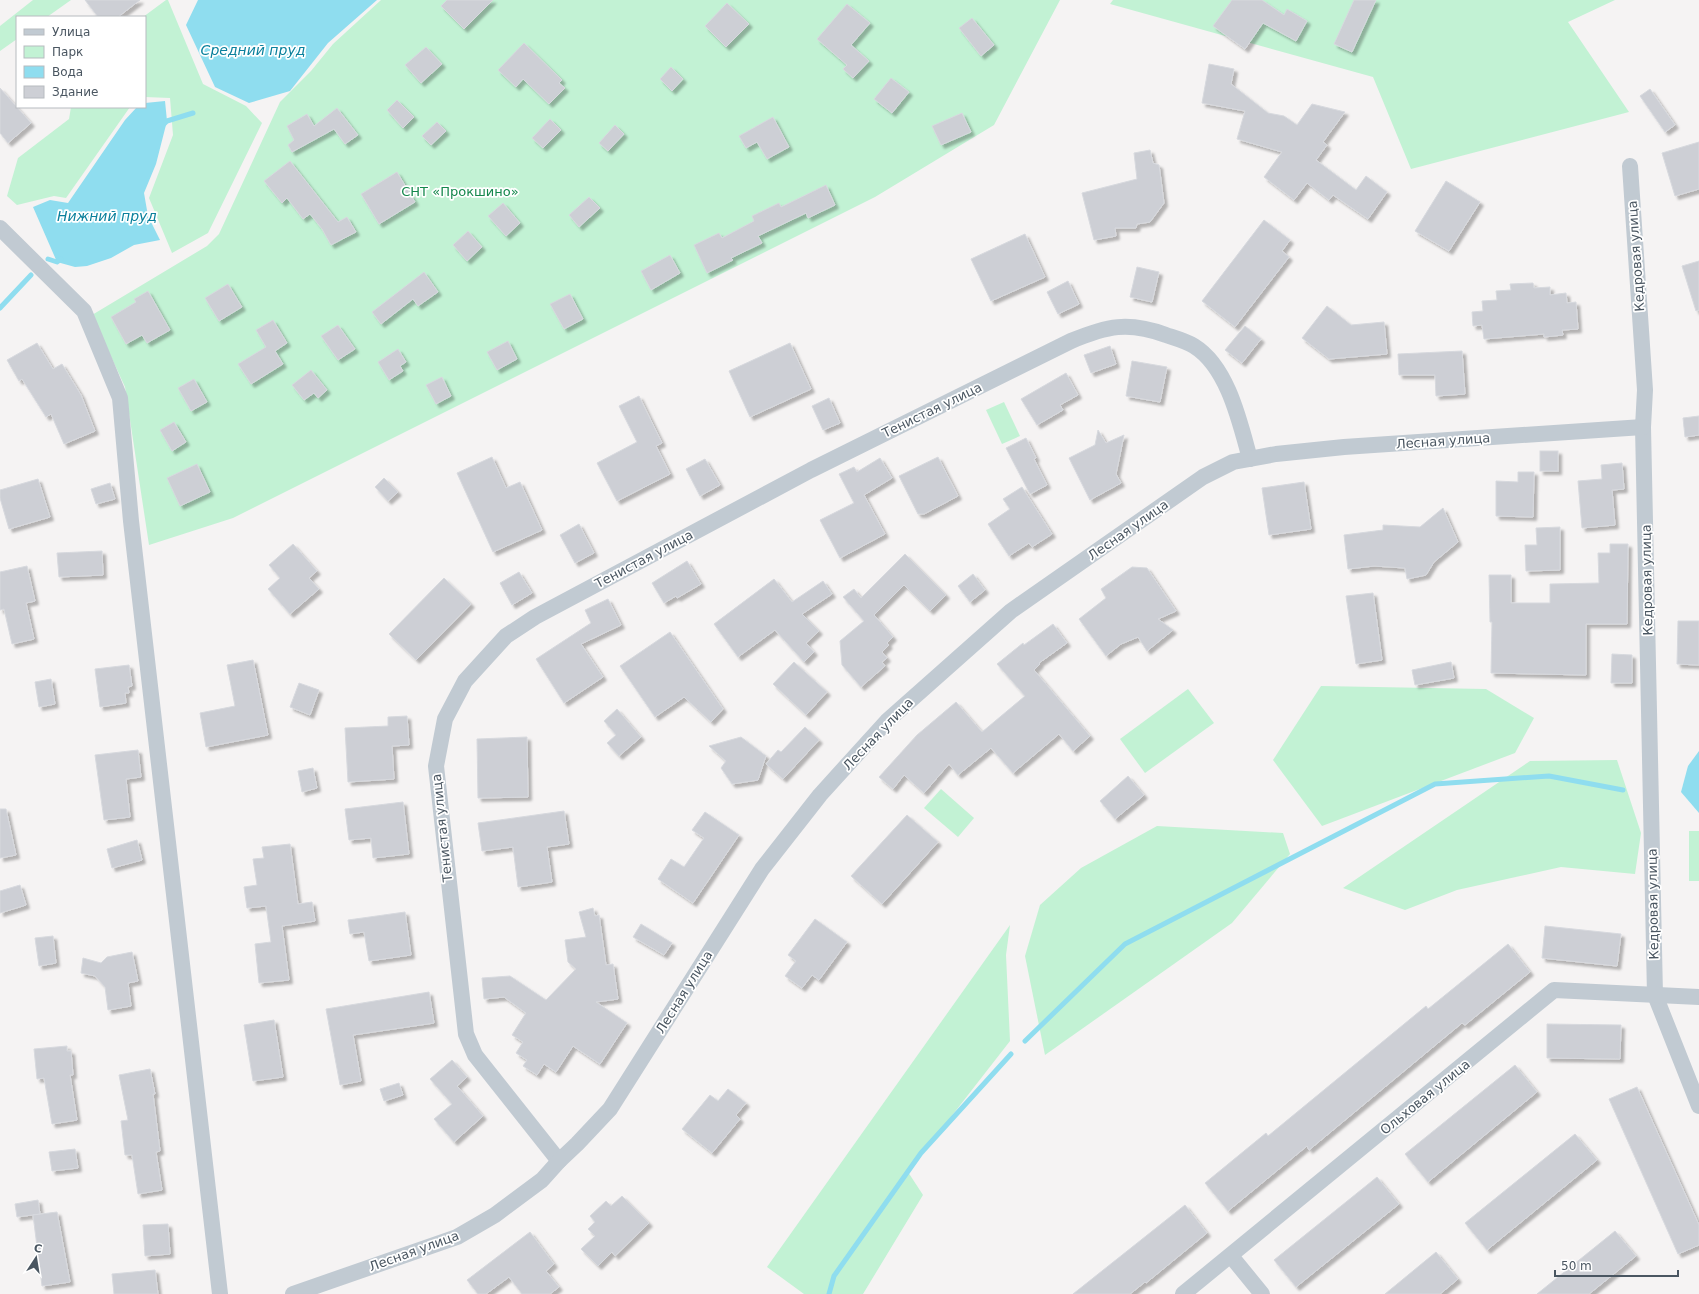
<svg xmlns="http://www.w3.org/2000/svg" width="1699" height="1294" font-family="'DejaVu Sans',sans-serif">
  <defs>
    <filter id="shadow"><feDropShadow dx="3.5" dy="3.5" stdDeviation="1" flood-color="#0004"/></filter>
  </defs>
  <rect width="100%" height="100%" fill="#f5f3f3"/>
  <g fill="#c2f2d4">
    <path d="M33 0H71L47 17H17V39L0 51V26Z"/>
    <path d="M166 0H168L203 84 246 106 262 123 208 233 172 253 149 198 173 135 170 98 145 97V17H143Z"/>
    <path d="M381 0H1060L994 125 875 197 233 518 149 545 125 387 92 315 207 246 219 234 280 102 311 71 333 44Z"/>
    <path d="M1113 0H1615L1568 22 1629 112 1411 169 1373 77 1110 4Z"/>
    <path d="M71 107H130L66 198 54 196 17 205 7 196 18 158 69 119Z"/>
    <path d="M1004 402 1020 436 1002 444 986 410Z"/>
    <path d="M1321 686 1486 689 1534 718 1515 753 1322 826 1273 760Z"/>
    <path d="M1188 689 1214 723 1145 773 1120 739Z"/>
    <path d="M1617 760 1641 833 1635 874 1561 867 1457 890 1405 910 1343 888 1530 761Z"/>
    <path d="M941 789 974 818 958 837 924 808Z"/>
    <path d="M1157 826 1283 833 1290 854 1232 923 1045 1055 1025 956 1040 905 1081 868Z"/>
    <rect x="1689" y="831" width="10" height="50"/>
    <path d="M1010 925 1006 955 1010 1041 908 1172 923 1195 863 1294H804L767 1267Z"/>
  </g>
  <g fill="#8fddef">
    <path d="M198 0H377L328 43 290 91 249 103 215 87 186 25Z"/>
    <path d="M165 101 167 121 156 164 144 193 148 216 160 240 134 245 111 258 87 266 75 267 57 262 33 207 50 200 68 203 125 120 137 107H145V103Z"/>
    <path d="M1699 751V813L1681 792 1688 766Z"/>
  </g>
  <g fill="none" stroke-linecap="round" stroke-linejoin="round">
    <g stroke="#8fddef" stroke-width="5">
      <path d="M163 125 167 121 193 113"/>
      <path d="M48 259 57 262 61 259"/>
      <path d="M0 308 31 275"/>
      <path d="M1025 1041 1125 944 1435 784 1549 776 1623 790"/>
      <path d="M829 1294 834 1276 921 1153 1011 1054"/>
    </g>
  </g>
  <g fill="#cdcfd5" stroke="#d7d9de" filter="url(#shadow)">
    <path d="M85 0H140L118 17H98Z"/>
    <path d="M447 0H493L464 29 441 6Z"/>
    <path d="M1232 0H1262L1284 15 1287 9 1307 21 1296 41 1263 23 1245 49 1213 26Z"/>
    <path d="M1354 0H1376L1352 52 1334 44Z"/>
    <path d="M727 3 749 24 726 47 705 26Z"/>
    <path d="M847 4 870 23 851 45 869 61 853 78 843 69 847 65 817 39Z"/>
    <path d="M972 18 994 45 981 56 959 28Z"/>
    <path d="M524 43 562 80 559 83 565 88 549 104 523 79 516 87 498 70Z"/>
    <path d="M426 47 442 64 421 83 405 65Z"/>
    <path d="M1209 64 1234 69 1231 84 1268 113 1284 116 1297 125 1312 104 1345 112 1323 142 1327 145 1316 160 1356 190 1366 176 1387 192 1368 219 1333 195 1329 200 1307 183 1294 200 1264 177 1282 152 1237 139 1245 111 1202 103Z"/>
    <path d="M671 67 683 79 672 91 660 79Z"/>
    <path d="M891 78 909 92 892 113 874 99Z"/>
    <path d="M0 88 31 123 8 143 0 133Z"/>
    <path d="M1650 89 1675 125 1665 132 1640 96Z"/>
    <path d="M397 100 414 117 403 128 387 110Z"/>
    <path d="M337 108 358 135 345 144 334 129 292 152 288 145 294 140 287 126 307 114 314 126Z"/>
    <path d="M962 113 971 132 941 145 932 126Z"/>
    <path d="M773 117 789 147 767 159 757 142 746 148 739 136Z"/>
    <path d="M550 119 561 130 543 148 532 138Z"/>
    <path d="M437 122 446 131 431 145 422 136Z"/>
    <path d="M615 125 624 134 608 151 599 143Z"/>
    <path d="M1699 142V189L1675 196 1662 153Z"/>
    <path d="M1150 150 1153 163 1159 165 1164 203 1150 222 1137 224 1136 228H1115L1116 236 1094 240 1082 193 1137 179 1134 153Z"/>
    <path d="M290 161 338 222 347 217 356 232 331 245 322 229 310 214 303 219 287 198 282 203 264 181Z"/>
    <path d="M397 172 415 202 379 224 361 194Z"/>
    <path d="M1446 181 1480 202 1449 251 1415 231Z"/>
    <path d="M826 185 835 205 808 218 806 213 758 236 762 243 731 258 733 260 707 273 694 245 719 233 722 238 754 221 752 216 779 203 781 207Z"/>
    <path d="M589 197 600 208 579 227 569 215Z"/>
    <path d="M503 203 520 223 506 236 488 216Z"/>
    <path d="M1264 220 1290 240 1282 251 1289 257 1235 327 1202 301Z"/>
    <path d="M468 231 482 247 467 261 453 245Z"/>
    <path d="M1025 234 1045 277 991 301 971 259Z"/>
    <path d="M670 255 680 273 651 290 641 271Z"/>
    <path d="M1699 261V310L1696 311 1682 266Z"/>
    <path d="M1137 267 1159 272 1152 302 1130 297Z"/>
    <path d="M424 272 438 292 418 306 413 299 381 324 372 312Z"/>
    <path d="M1068 281 1079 304 1058 314 1047 292Z"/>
    <path d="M1533 283 1534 288 1550 287V295L1566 293 1567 303 1576 302 1578 329 1562 330 1563 335 1544 337V334L1484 339 1482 325 1473 326 1472 312 1483 311 1482 301 1497 300 1496 291 1511 290 1510 284Z"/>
    <path d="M228 284 242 307 219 321 205 298Z"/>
    <path d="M148 291 170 330 147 343 142 335 126 344 111 317 136 302 134 299Z"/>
    <path d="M570 294 583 319 564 329 550 304Z"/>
    <path d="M1327 306 1351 325 1384 322 1387 354 1329 359 1302 338Z"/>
    <path d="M273 320 287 343 275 351 283 364 251 384 238 364 266 347 256 330Z"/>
    <path d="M338 325 355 349 338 360 321 336Z"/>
    <path d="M1245 326 1261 339 1242 363 1225 350Z"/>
    <path d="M508 341 517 359 497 370 487 352Z"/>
    <path d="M37 343 53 369 62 364 81 395 95 431 64 444 51 414 46 417 22 379 19 381 7 360Z"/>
    <path d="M790 343 811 389 750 417 729 371Z"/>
    <path d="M1110 346 1116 364 1091 373 1084 355Z"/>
    <path d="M398 349 406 362 400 366 403 371 389 380 378 362Z"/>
    <path d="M1462 351 1465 394 1436 396 1435 375H1399L1398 354Z"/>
    <path d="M1132 361 1167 367 1160 402 1126 396Z"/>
    <path d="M311 370 327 390 318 398 314 393 304 400 292 385Z"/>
    <path d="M1066 373 1078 395 1060 405 1063 410 1037 425 1021 399Z"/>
    <path d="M442 377 451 396 436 404 426 385Z"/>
    <path d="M194 379 207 402 191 411 178 388Z"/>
    <path d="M639 396 662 443 656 446 670 474 617 501 597 463 637 442 619 406Z"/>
    <path d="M829 398 840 423 823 430 812 406Z"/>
    <path d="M1699 416V435L1685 437 1683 418Z"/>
    <path d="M174 422 186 442 172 451 160 430Z"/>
    <path d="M1098 430 1106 443 1124 435 1116 474 1121 483 1090 500 1069 458 1095 445Z"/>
    <path d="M1026 438 1036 458 1034 459 1047 485 1030 494 1006 448Z"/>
    <rect x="1540" y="451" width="18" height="20"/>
    <path d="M492 457 506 488 520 482 542 530 493 552 457 473Z"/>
    <path d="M938 457 958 496 924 514H918L899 476Z"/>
    <path d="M880 458 892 478 864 495 885 534 840 558 820 520 854 503 839 474 854 467 857 472Z"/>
    <path d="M705 459 720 485 700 496 686 469Z"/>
    <path d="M1622 463 1624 489 1612 490 1615 525 1582 528 1578 481 1602 479 1601 465Z"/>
    <path d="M197 464 210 492 180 506 167 478Z"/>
    <path d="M1518 472H1534L1533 517 1496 516V481L1518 482Z"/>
    <path d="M384 478 398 492 388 501 375 487Z"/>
    <path d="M38 479 50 517 9 529 0 498V490Z"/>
    <path d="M1304 482 1311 529 1269 535 1262 488Z"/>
    <path d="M110 483 115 499 96 504 91 489Z"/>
    <path d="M1022 487 1052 534 1032 547 1029 543 1009 556 988 524 1010 509 1003 499Z"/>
    <path d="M1443 508 1458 542 1434 562 1426 575 1407 579 1405 568 1374 566 1348 569 1344 535 1383 530V525L1420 527Z"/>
    <path d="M579 524 594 553 575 563 560 535Z"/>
    <path d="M1560 527V570L1526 571 1525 545H1537L1536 528Z"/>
    <path d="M293 544 317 571 309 578 319 589 290 614 268 589 280 578 269 565Z"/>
    <path d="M1610 544H1628L1627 624H1586V675L1491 673 1492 622H1490L1489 575H1511V603H1550V584L1599 583 1598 553H1610Z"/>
    <path d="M102 551 103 575 59 577 57 553Z"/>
    <path d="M905 554 946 595 930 611 904 585 874 615 893 637 887 643 889 645 882 652 887 658 882 662 885 666 861 687 842 665 840 641 864 621 843 597 854 589 861 598Z"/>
    <path d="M687 561 701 584 677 598 676 596 664 603 652 583Z"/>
    <path d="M27 566 35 601 26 603 34 639 12 644 4 609 0 610V572Z"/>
    <path d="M1132 567 1147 568 1176 611 1158 619 1173 630 1147 651 1138 637 1121 644 1106 656 1079 619 1106 598 1101 589Z"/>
    <path d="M519 572 532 593 512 605 500 583Z"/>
    <path d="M973 574 985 590 970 602 958 586Z"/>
    <path d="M444 578 471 604 416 660 389 634Z"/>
    <path d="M774 579 792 602 823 581 832 594 802 614 819 631 806 643 814 652 804 662 775 630 738 657 714 624Z"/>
    <path d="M1373 593 1382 660 1356 664 1346 596Z"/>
    <path d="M608 599 621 625 581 644 603 677 564 703 536 659 591 623 585 610Z"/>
    <path d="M1678 621H1699V665L1677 664Z"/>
    <path d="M1053 624 1067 643 1039 663 1040 664 1034 670 1090 736 1073 751 1059 734 1013 773 991 748 958 775 949 764 924 793 904 775 893 789 879 777 917 735 956 702 982 732 1025 696 997 664 1023 643 1024 645Z"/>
    <path d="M670 632 723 709 711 722 684 697 655 717 620 666Z"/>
    <path d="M1612 654 1632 655V683H1611Z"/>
    <path d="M253 660 268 735 206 747 200 713 235 706 227 665Z"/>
    <path d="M794 662 827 692 806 715 773 684Z"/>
    <path d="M1451 662 1454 678 1415 685 1412 670Z"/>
    <path d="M129 665 132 686 128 687 129 693H125L126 703 100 707 95 669Z"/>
    <path d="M51 679 55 704 39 707 35 682Z"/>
    <path d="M299 683 319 690 310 715 290 707Z"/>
    <path d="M617 709 641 737 619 756 607 743 616 735 604 721Z"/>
    <path d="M407 716 409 745 392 746 394 779 348 782 345 728 388 726V717Z"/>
    <path d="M805 727 819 740 783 779 766 764 778 750 781 752Z"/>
    <path d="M527 737 528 797 478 798 477 739Z"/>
    <path d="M741 737 766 756 758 780 732 784 721 768 726 761 709 746Z"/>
    <path d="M138 750 141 777 126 779 130 817 104 820 95 755Z"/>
    <path d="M313 768 317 788 302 792 298 771Z"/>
    <path d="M1128 776 1144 795 1115 819 1100 801Z"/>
    <path d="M403 802 409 854 373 858 371 838 349 840 345 809Z"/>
    <path d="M0 809H6L16 855 0 858Z"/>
    <path d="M564 811 569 844 547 847 552 882 518 887 513 847 482 851 478 823Z"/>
    <path d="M705 812 739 835 693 903 658 879 671 859 684 867 704 838 692 830Z"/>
    <path d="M907 815 938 842 882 904 851 876Z"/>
    <path d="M137 840 142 860 112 868 107 849Z"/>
    <path d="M290 844 298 904 312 902 315 921 282 926 289 980 259 983 255 944 271 942 266 906 247 908 244 887 257 885 253 859 264 858 262 847Z"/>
    <path d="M20 885 26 905 0 913V891Z"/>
    <path d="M593 908 595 916 599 915 606 965 613 964 618 999 596 1002 627 1023 600 1064 573 1046 556 1072 544 1064 537 1075 523 1066 527 1060 516 1053 523 1042 512 1035 526 1013 504 997 484 999 482 978 510 976 546 1000 576 969 568 962 565 940 586 937 579 912Z"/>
    <path d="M405 912 411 955 369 961 364 932 350 934 348 920Z"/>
    <path d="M815 919 847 942 819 980 812 975 802 988 785 976 796 961 788 955Z"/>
    <path d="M641 924 672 943 664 955 633 937Z"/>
    <path d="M1545 926 1621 934 1617 966 1542 958Z"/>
    <path d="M53 936 56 963 39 966 35 938Z"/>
    <path d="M1508 944 1530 972 1465 1025 1462 1023 1309 1150 1307 1146 1228 1211 1205 1183 1266 1133 1268 1136 1426 1006 1428 1009Z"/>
    <path d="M132 952 138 981 128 983 131 1006 108 1010 105 987 95 976 81 973 83 958 101 963 107 957Z"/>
    <path d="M429 992 434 1023 353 1035 361 1081 340 1085 326 1009Z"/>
    <path d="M274 1020 283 1077 253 1081 244 1025Z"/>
    <path d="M1547 1024 1621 1025 1620 1059 1547 1058Z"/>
    <path d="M67 1046V1051H71L73 1075H70L77 1120 52 1124 44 1078 37 1079 34 1049Z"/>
    <path d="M452 1060 467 1077 457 1086 483 1116 454 1142 434 1119 452 1104 430 1079Z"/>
    <path d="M1515 1065 1537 1092 1428 1182 1405 1154Z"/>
    <path d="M150 1069 155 1094H153L160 1151 156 1152 162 1190 138 1194 132 1155H125L121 1121 128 1120 119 1075Z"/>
    <path d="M399 1083 403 1095 384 1101 380 1089Z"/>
    <path d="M1637 1087 1699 1225V1245L1678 1254 1609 1099Z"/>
    <path d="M728 1089 746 1103 736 1115 740 1119 712 1153 682 1129 710 1095 718 1101Z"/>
    <path d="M1575 1134 1597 1160 1487 1250 1465 1223Z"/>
    <path d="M75 1149 78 1168 52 1171 49 1152Z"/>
    <path d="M1377 1177 1399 1204 1296 1287 1274 1260Z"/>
    <path d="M622 1196 649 1223 615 1256 612 1252 598 1266 581 1249 595 1236 588 1229 595 1222 590 1216 606 1201 611 1206Z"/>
    <path d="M38 1200 40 1214 17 1217 15 1204Z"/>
    <path d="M1185 1205 1207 1233 1146 1283 1145 1282 1130 1294H1073Z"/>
    <path d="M57 1212 70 1282 42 1286 33 1215Z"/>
    <path d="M168 1224 170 1254 145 1256 143 1225Z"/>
    <path d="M1615 1231 1636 1256 1589 1294H1537Z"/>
    <path d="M530 1232 554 1264 546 1271 559 1287 550 1294H522L509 1277 486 1294H478L467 1280Z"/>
    <path d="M1436 1252 1458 1279 1440 1294H1385Z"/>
    <path d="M155 1270 158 1294H114L112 1274Z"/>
  </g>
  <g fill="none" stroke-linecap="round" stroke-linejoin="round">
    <g stroke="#c1cad2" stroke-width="16">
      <path d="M1630 166 1645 390 1643 427 1655 995 1699 1106"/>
      <path d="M0 228 84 311 120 398 131 521 220 1294"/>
      <path d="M559 1161 475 1055 466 1034 436 766 445 719 465 681 506 636 535 617 811 470 1071 341C1107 326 1128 321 1166 335 1175 338 1186 341 1194 346 1228 367 1240 423 1250 459"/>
      <path d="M1231 1256 1262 1294"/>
      <path d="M293 1294 457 1237 495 1215 542 1180 559 1161 577 1144 610 1109 762 869 820 795 887 721 1011 611 1203 477 1233 462 1276 454 1344 447 1643 427"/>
      <path d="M1183 1294 1554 990 1699 997"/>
    </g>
  </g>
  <g text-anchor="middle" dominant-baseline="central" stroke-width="3.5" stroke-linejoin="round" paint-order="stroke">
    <g font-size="13" fill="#15884d" stroke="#fff">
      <text x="460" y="191">СНТ «Прокшино»</text>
    </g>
    <g font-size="13" fill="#4a5661" stroke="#fff">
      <text transform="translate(1636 256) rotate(-94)">Кедровая улица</text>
      <text transform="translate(932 410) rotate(-26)">Тенистая улица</text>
      <text transform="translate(1443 441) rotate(-4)">Лесная улица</text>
      <text transform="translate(1128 530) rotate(-35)">Лесная улица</text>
      <text transform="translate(644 559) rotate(-28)">Тенистая улица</text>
      <text transform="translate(1647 580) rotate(-91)">Кедровая улица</text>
      <text transform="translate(878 734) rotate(-46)">Лесная улица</text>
      <text transform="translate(442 828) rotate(-96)">Тенистая улица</text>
      <text transform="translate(1653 904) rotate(-91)">Кедровая улица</text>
      <text transform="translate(684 992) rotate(-58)">Лесная улица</text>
      <text transform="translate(1425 1097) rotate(-39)">Ольховая улица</text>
      <text transform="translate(414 1251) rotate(-20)">Лесная улица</text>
    </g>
    <g font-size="14" font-style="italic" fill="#0a809c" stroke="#fff">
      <text x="253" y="50">Средний пруд</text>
      <text x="107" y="216">Нижний пруд</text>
    </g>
  </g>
  <rect x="16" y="16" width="130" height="92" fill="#ffffff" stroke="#b7bbc0"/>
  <rect x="24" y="29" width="20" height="6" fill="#c1cad2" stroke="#b7bbc0"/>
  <text x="52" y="36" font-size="12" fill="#4a5661">Улица</text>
  <rect x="24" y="46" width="20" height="12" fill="#c2f2d4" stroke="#b7bbc0"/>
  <text x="52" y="56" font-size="12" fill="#4a5661">Парк</text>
  <rect x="24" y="66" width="20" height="12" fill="#8fddef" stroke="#b7bbc0"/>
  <text x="52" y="76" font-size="12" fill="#4a5661">Вода</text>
  <rect x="24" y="86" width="20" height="12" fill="#cdcfd5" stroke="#b7bbc0"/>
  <text x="52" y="96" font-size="12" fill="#4a5661">Здание</text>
  <g transform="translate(36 1258) rotate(12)" stroke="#ffffff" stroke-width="3" paint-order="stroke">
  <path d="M0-3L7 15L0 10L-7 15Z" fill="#4a5661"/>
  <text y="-6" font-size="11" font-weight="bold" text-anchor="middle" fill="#4a5661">С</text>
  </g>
  <path d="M1555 1270v6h123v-6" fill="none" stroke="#4a5661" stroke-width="2"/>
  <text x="1561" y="1270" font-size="12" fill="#4a5661" stroke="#ffffff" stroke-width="3" paint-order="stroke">50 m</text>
</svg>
